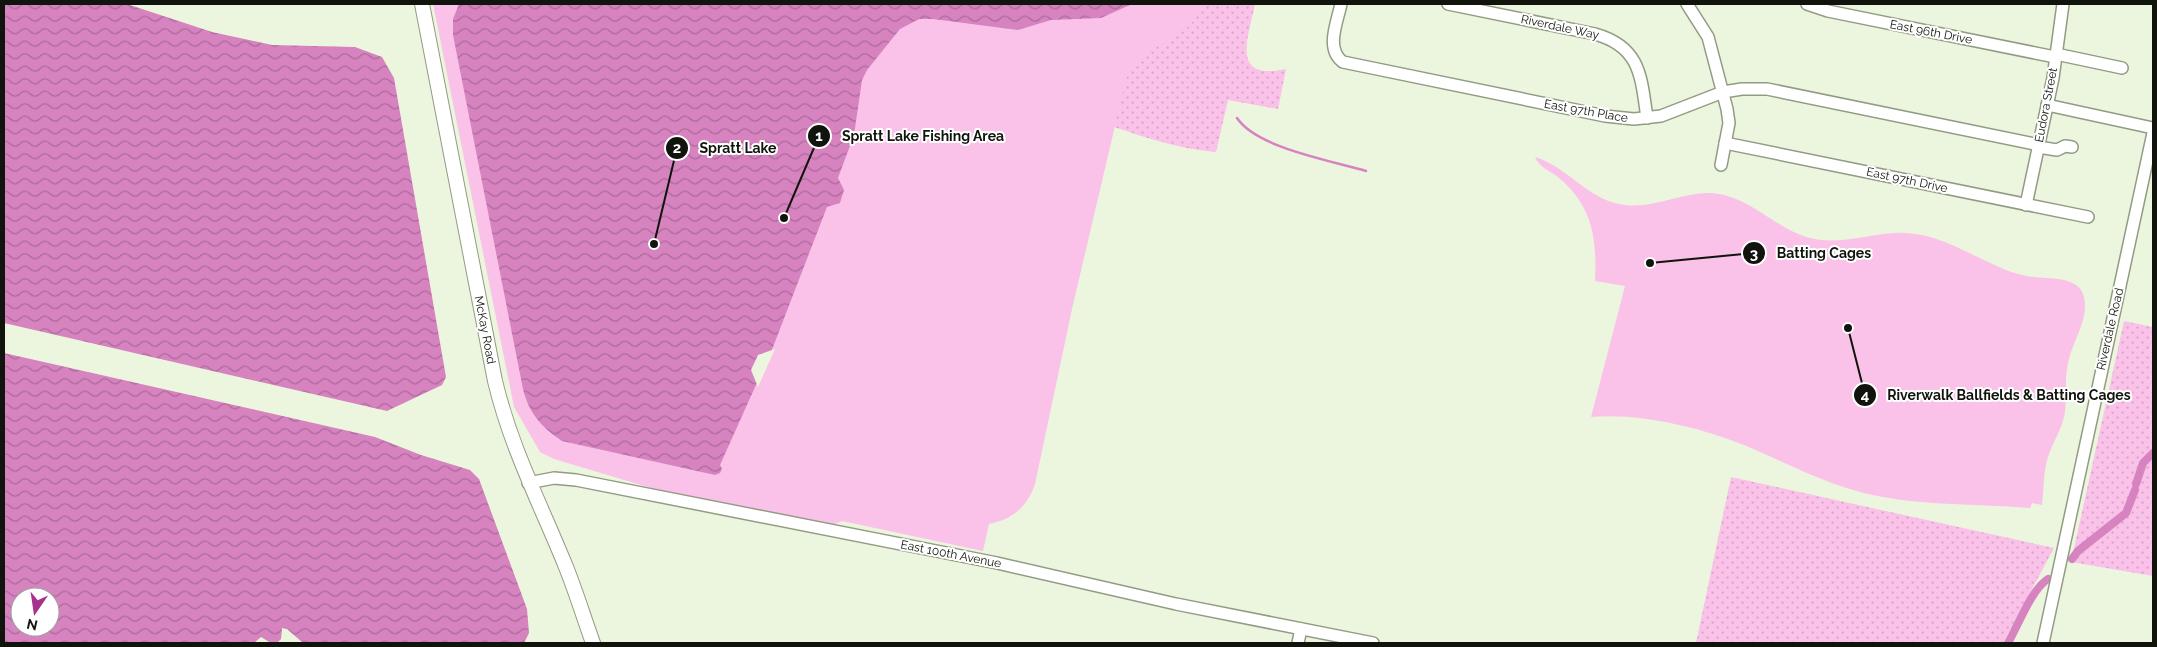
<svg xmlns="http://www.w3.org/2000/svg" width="2157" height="647" font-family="Raleway,sans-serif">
  <defs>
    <pattern id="grass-dots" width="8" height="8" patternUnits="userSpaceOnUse" patternTransform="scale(1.25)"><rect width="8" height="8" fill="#fac1e9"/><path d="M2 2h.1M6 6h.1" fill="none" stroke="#d5a5c7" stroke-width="1.8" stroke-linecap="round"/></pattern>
    <pattern id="water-waves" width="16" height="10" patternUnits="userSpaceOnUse" patternTransform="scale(1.25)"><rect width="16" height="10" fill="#d683c0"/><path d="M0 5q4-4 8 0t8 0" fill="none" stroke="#ac6a9a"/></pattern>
  </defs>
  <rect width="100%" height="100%" fill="#ecf6de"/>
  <g fill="url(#grass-dots)">
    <path d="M1203 4H1255C1248 39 1230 81 1286 69L1278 109 1228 100 1216 152C1180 149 1147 138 1114 127 1118 108 1120 83 1132 67 1152 39 1188 40 1203 4Z"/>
    <path d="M2124 321 2153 327V576L2071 562Z"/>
    <path d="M1731 477 2054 548 2003 643H1696Z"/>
  </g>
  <g fill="#fac1e9">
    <path d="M433 4H1203C1186 47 1145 38 1126 79L1072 309 1035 484C1027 507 1013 519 989 524L983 551 842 521 830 526 681 497 554 459 540 452 514 407Z"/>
    <path d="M1535 157C1567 167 1586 197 1619 204 1652 211 1679 192 1711 193 1747 195 1773 226 1806 237 1836 246 1864 235 1894 233 1934 231 1962 251 1997 266 2007 271 2017 274 2027 276 2044 280 2079 274 2084 297 2089 320 2074 338 2069 359 2064 377 2067 394 2065 412 2063 428 2053 441 2048 457 2043 473 2044 489 2042 505L2032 503 2030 508C1971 503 1911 507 1853 490 1815 479 1780 460 1744 445 1698 427 1641 413 1591 417L1625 286 1595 281C1597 239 1593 206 1558 177 1550 171 1538 166 1535 157Z"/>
  </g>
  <g fill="url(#water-waves)" fill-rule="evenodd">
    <path d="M4 4H127L212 32 272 45 355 47 382 57 394 78 446 377 442 385 387 411 4 323Z"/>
    <path d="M459 4H1132L1101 18 1051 20 1018 30 933 19H919L900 29 867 70 862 80 854 135 838 178 844 190 840 203 827 207 773 347 720 465 722 469 720 473 715 475 562 441C541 427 529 413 523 389L453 35V19Z"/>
    <path d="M4 353 375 437 421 455 470 470 479 479 527 609 529 633 524 643H303L287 629 282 628 281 639 277 643H271L261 637 254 643H4ZM20 597H50V627H20Z"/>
  </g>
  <path fill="#ecf6de" d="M775 349 758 387 751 370 758 355Z"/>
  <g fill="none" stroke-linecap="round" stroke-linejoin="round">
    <path stroke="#d683c0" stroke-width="2.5" d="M1237 118C1257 148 1332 161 1366 171"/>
    <g stroke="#d683c0" stroke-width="8">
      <path d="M2136 484 2143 463 2153 453"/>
      <path d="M2072 559 2078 551 2126 513 2135 490"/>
      <path d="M2008 643C2019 624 2031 590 2048 579"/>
    </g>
    <g stroke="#929b84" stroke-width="14">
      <g id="minor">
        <path d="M1341 4C1337 23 1325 49 1343 62L1605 116 1634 119 1661 116 1723 92 1742 89H1767L2039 145"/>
        <path d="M1448 4 1595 34C1641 47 1641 77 1647 118"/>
        <path d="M1687 4 1708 37 1727 109 1729 123 1721 165"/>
        <path d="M1807 4 1828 11 2055 57"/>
        <path d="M2056 54 2122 68"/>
        <path d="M2047 105 2153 128"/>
        <path d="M1725 143 2088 217"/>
        <path d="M2038 147 2057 150 2065 146 2072 147"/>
        <path d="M2026 205 2053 78 2063 4"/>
        <path d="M528 483 554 478 576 480 997 563 1176 604 1373 643"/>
        <path d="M1298 643 1301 629"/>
        <path d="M2043 643 2153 133"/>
      </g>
    </g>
    <g stroke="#929b84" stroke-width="16">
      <path id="major" d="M422 4 495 381C511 448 540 503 566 567 576 592 584 618 593 643"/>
    </g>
    <use href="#minor" stroke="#fff" stroke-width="11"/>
    <use href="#major" stroke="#fff" stroke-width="14"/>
  </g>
  <g text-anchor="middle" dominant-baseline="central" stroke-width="4" stroke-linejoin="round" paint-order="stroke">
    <g font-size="12" fill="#11140c" stroke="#fff">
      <text transform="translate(1560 27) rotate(12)">Riverdale Way</text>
      <text transform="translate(1931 32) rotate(11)">East 96th Drive</text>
      <text transform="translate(2046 105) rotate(-79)">Eudora Street</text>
      <text transform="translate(1586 111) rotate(10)">East 97th Place</text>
      <text transform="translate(1907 180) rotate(12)">East 97th Drive</text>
      <text transform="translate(2110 329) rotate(-77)">Riverdale Road</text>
      <text transform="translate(485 330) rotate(79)">McKay Road</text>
      <text transform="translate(951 554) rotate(11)">East 100th Avenue</text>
    </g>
  </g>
  <path fill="none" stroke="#11140c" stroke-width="2" d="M784 218L819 136M654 244L677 148M1650 263L1754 253M1848 328L1865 395"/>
  <g fill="#11140c" stroke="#fff" stroke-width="2">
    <circle cx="784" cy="218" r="5"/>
    <circle cx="654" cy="244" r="5"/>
    <circle cx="1650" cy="263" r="5"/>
    <circle cx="1848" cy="328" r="5"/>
    <circle cx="819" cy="136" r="12"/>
    <circle cx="677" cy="148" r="12"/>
    <circle cx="1754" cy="253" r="12"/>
    <circle cx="1865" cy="395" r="12"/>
  </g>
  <g font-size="15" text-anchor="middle" font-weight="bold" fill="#fff">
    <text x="819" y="141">1</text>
    <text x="677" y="153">2</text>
    <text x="1754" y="259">3</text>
    <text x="1865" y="400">4</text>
  </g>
  <g font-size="14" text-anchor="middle" font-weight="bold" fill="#11140c" stroke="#fff" stroke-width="4" stroke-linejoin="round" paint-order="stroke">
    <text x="923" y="141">Spratt Lake Fishing Area</text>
    <text x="738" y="153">Spratt Lake</text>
    <text x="1824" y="258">Batting Cages</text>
    <text x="2009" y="400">Riverwalk Ballfields &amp; Batting Cages</text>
  </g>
  <rect width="2157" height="647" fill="none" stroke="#11140c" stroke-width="10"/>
  <g transform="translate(35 612) rotate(193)"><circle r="24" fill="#ffffff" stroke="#a0a19e"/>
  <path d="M0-4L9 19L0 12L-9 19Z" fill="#a5328d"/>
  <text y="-8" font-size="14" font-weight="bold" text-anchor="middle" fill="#11140c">N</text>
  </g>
</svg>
